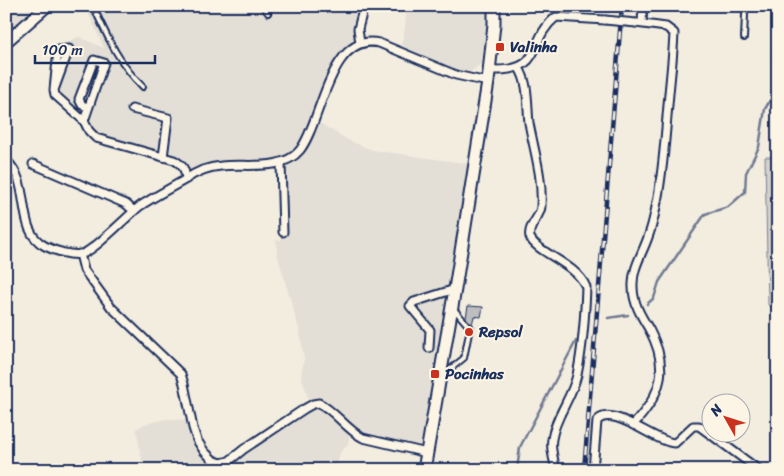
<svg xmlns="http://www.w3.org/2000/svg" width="784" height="476" font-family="Sriracha,sans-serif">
  <rect width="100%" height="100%" fill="#f3ede0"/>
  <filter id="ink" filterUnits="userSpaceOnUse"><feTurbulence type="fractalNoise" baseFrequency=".02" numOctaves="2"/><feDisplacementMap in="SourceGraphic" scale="10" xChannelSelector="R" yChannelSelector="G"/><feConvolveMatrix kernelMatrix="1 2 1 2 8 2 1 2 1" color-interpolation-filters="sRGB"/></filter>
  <g filter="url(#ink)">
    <g fill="#e3dfd6">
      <path d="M6 6H41L6 36Z"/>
      <path d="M85 6H367L356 40 335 74 313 119 348 140 372 150 470 164 426 443 418 448 365 439 354 431 349 437 348 444 340 453 336 470H144L136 429 145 424 166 419 189 420 214 463 222 465 311 407 301 375 304 359 300 333 278 257 276 240H281L286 232 281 163 216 166 190 177 184 164 99 139 89 130 83 131 80 120 58 101 53 100 50 87 53 47 79 37 104 48Z"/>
      <path d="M407 6H487L488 26 484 62 466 75 397 49 400 47 404 35Z"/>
    </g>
    <path fill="#d3d1cc" stroke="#778095" d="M765 157H778V314L768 305Z"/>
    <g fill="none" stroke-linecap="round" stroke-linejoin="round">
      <g stroke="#707a91" stroke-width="2.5">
        <path d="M778 46 773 54 778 72"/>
        <path d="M647 304 654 298 659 282 705 214 728 207 745 192 746 173 759 147 765 109 778 87"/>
        <path d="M608 318 628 315"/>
        <path d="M517 470 520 447 576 341"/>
      </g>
    </g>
    <path fill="#bebec0" stroke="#1b2f5e" d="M468 306 483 307 481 317 474 316 472 325 466 318Z"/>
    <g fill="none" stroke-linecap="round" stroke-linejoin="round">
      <g stroke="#1b2f5e" stroke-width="8">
        <g id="lane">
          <path d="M93 6C107 36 119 64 143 87"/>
          <path d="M263 6 268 13"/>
          <path d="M744 6 745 15 744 38"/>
          <path d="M443 375 464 358 470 328 454 309"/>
        </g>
      </g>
      <g stroke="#1b2f5e" stroke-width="11">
        <g id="street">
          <path d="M642 23 643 6"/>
          <path d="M360 43 358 29 364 6"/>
          <path d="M519 68C529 83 527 105 529 123 534 150 543 178 541 206 541 217 527 226 530 237 535 252 576 263 586 287 585 316 583 346 577 375 572 398 555 417 552 439 550 449 554 460 556 470"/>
          <path d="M490 70C547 72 525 42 556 17L605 20"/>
          <path d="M54 90 69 49 58 50 54 90 55 95 84 121 89 131 96 138 174 160C183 165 185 169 186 179"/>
          <path d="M132 109 168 118 163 157"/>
          <path d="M84 121 104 63 94 60 79 99 82 105 88 107"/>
          <path d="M6 160C33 184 14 230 45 246 55 251 71 256 82 254 95 250 126 217 140 206 155 196 171 188 186 179 196 172 208 167 221 166 246 163 282 172 300 150 322 122 329 32 379 43L456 75 488 82"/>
          <path d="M281 162 283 232"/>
          <path d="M33 164 126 204 134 211"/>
          <path d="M80 254 84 270 111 307 181 374 184 384 193 428 197 440 204 451 213 460 221 463 229 461 244 449 304 409 313 404 319 403C336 412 346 429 363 438L427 453"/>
          <path d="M429 348 430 330 410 306 414 302 455 289"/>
          <path d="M633 425C662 394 670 368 649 329 641 316 633 303 633 287 632 270 641 256 647 240 651 230 654 218 656 207 663 174 665 139 668 105 670 81 673 57 674 33L666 27 636 23"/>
          <path d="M593 470 597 421C612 403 656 443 675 443L693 426H699L759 470"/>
        </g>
      </g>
      <g stroke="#1b2f5e" stroke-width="14">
        <path id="secondary" d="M6 42 47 6"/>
      </g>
      <g stroke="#1b2f5e" stroke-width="15">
        <path id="primary" d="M424 470 455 289 488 82 494 24V6"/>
      </g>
      <use href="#lane" stroke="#fcf5e5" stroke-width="4"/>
      <use href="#street" stroke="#fcf5e5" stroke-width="7"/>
      <use href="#secondary" stroke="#fcf5e5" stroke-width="10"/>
      <use href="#primary" stroke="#fcf5e5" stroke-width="11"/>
      <g stroke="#1b2f5e" stroke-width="4.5">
        <path id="rail" d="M584 470 622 6"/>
      </g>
      <use href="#rail" stroke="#fcf5e5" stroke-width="2.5" stroke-dasharray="8" stroke-linecap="butt"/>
      <g stroke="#1b2f5e" stroke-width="11" stroke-linecap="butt">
        <path id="street-bridge" d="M605 20 636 23"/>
      </g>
      <use href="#street-bridge" stroke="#fcf5e5" stroke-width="7"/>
    </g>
  </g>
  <g fill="#c8321e" stroke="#fcf5e5" stroke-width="2">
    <rect x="495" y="42" width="10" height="10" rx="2.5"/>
    <circle cx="469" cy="332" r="5"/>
    <rect x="430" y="369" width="10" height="10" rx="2.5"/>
  </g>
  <g text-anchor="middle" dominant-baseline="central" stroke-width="4" stroke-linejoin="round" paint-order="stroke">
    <g font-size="15" font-weight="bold" fill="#1b2f5e" stroke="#fcf5e5" text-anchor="start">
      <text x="510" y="47">Valinha</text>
      <text x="479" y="332">Repsol</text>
      <text x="445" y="374">Pocinhas</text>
    </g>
  </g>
  <rect width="784" height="476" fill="none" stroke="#fcf5e5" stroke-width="25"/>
  <rect x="12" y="12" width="759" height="451" fill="none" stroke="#1b2f5e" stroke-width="2" filter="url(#ink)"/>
  <g transform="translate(726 418) rotate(309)"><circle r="24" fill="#fcf5e5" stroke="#a2a6af"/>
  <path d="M0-4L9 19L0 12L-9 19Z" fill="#c8321e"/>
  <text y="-8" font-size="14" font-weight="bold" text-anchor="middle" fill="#1b2f5e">N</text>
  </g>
  <path d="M35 55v8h120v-8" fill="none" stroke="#1b2f5e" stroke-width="2.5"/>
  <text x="42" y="55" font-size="15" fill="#1b2f5e" stroke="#fcf5e5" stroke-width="4" paint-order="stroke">100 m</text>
</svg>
